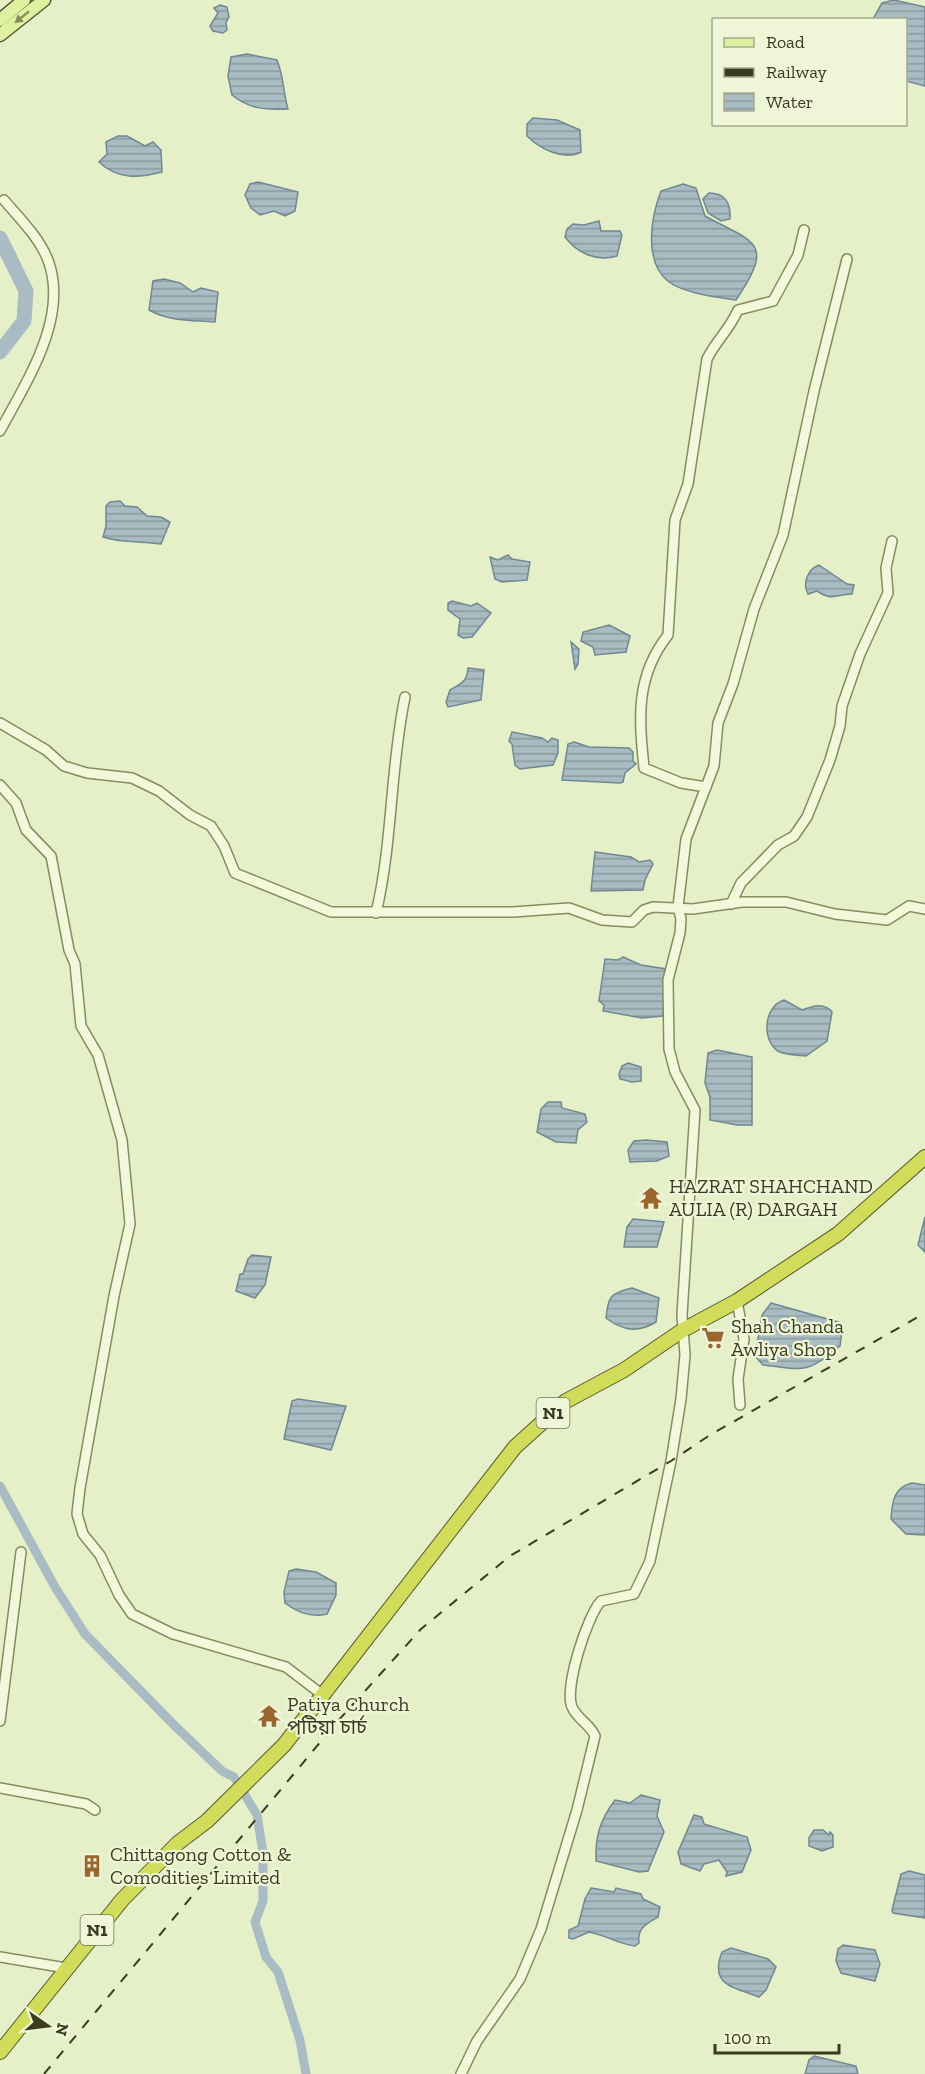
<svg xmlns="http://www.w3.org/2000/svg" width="925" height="2074" font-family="'Zilla Slab','Noto Sans Bengali',serif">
  <defs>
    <pattern id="water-rules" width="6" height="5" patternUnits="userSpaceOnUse" patternTransform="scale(1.5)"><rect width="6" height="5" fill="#a9bcc3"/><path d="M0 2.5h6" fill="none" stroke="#8b9a9e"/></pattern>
  </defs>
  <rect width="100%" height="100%" fill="#e5efc8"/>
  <g fill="url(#water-rules)" stroke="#6f8891" stroke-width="1.5">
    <path d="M894 0 925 7V86L906 81V20L873 19 882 3Z"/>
    <path d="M220 5 227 7 229 17 226 22 227 30 223 33 213 31 210 26 218 13 214 8Z"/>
    <path d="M247 54 277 60C284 77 283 92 288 109 266 110 249 109 232 95L228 76 231 57Z"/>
    <path d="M533 118 557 120 580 130 581 152C564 161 540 149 527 136V124Z"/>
    <path d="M118 136H127L145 146 153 142 161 150 162 172C139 178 118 180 99 162L107 154 106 142Z"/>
    <path d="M258 182 298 192 295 211 285 216 274 211 260 215 251 208 245 195 250 184Z"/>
    <path d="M683 184 696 188 705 216C754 243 776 241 736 300 717 297 686 294 669 282 643 262 651 217 661 191Z"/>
    <path d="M709 193C725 193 731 203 730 219L721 221 708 213 703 199Z"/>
    <path d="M599 221 601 231H620L622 235 617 256C596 262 577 253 565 237L567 229 573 224 584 225Z"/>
    <path d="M164 279 180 283 193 292 201 288 218 292 215 322C191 320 171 322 149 310L153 281Z"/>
    <path d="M120 501 125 506 137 507 147 516 161 517 170 522 161 544C141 541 122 543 103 537L106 526V506L110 502Z"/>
    <path d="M508 555 512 559 530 562 527 580 502 582 495 579 490 557 498 560Z"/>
    <path d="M819 565 847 584 854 585 852 594C834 594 834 602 817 591L808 594C802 583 808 569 819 565Z"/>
    <path d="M452 601 471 606 477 603 491 613 472 637 463 638 458 635 460 619 448 610V603Z"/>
    <path d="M609 625 630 636 626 652 595 655 593 647 581 641 583 632Z"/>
    <path d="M571 642 579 649 578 664 575 669Z"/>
    <path d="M468 668 484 670 481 700 448 707 446 702 450 690C461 683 467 683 468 668Z"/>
    <path d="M512 732 542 738 548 742 552 738 558 740V753L553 765 520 769 515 765 512 744 509 741Z"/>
    <path d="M574 742 589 747 629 748 633 752V761L636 764 625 773 623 782 620 783 562 780 568 744Z"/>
    <path d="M595 852 631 857 639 862 650 860 653 864 645 880 643 890 591 891Z"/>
    <path d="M623 957 641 965 666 969 663 1016 642 1018 603 1011 604 1005 599 1001 605 959 618 960Z"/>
    <path d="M784 1000 802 1010C813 1006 824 1002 832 1012L827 1041 806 1056C798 1055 785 1055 778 1051 761 1040 764 1006 784 1000Z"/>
    <path d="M717 1050 752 1057V1125H737L710 1120V1097L705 1083 708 1053Z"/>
    <path d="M628 1063 641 1067V1081L632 1082 620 1079 619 1074 622 1066Z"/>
    <path d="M548 1102H561L562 1108 585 1114 587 1122 578 1130 576 1143 556 1142 537 1132 541 1109Z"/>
    <path d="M646 1140 667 1142 669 1156 657 1161 630 1162 628 1150 634 1141Z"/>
    <path d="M925 1217V1252L918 1245Z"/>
    <path d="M633 1219 664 1222 657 1247H624L627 1227Z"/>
    <path d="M252 1255 271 1257 265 1285 255 1298 236 1291 240 1274H243L248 1259Z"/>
    <path d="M632 1288 659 1298 656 1322C638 1333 623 1331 606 1318 608 1297 610 1293 632 1288Z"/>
    <path d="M771 1303 838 1322 842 1330 840 1346C808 1374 803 1370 763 1365L755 1356 762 1315Z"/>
    <path d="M298 1399 346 1406 331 1450 284 1439 292 1401Z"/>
    <path d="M912 1483 925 1485V1535L906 1534 891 1519C892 1502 894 1487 912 1483Z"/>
    <path d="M296 1569 316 1572 336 1583V1595L327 1614C311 1618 298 1613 285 1603L284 1592 289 1571Z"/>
    <path d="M641 1795 660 1800 657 1816 664 1832 648 1871 639 1872 596 1861C595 1837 600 1820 615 1800L630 1803Z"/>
    <path d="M694 1815 702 1817 704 1824 747 1837 751 1850 742 1872 726 1876 727 1872 719 1860 704 1864 700 1871 681 1864 678 1852Z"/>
    <path d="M814 1830H823L829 1835 830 1832 833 1835V1847L822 1851 809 1846V1838Z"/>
    <path d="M909 1871 925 1875V1918L893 1913 892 1910 901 1874Z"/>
    <path d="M591 1888 614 1892 616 1888 641 1894 643 1899 660 1907 658 1917C646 1924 637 1928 639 1943L635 1946C618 1944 606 1935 589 1932L573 1939 569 1938V1930L578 1926 585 1899Z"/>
    <path d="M843 1945 875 1950 880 1964 875 1981 841 1973 836 1961 838 1949Z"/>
    <path d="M731 1948 768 1959 776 1967 766 1990 759 1997C733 1987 709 1985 722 1952Z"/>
    <path d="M814 2056 856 2066 858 2074H805L809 2060Z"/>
  </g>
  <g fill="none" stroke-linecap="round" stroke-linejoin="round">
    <path stroke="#a9bcc3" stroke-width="9" d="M0 1486 55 1587 85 1634 174 1725 222 1771 234 1777 257 1815 263 1853V1901L255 1922 266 1957 278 1972 300 2040 306 2074"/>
    <path stroke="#a9bcc3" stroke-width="15" d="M0 238 26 291 24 321 0 352"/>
    <g stroke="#888b5d" stroke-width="12">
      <g id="minor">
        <path d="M0 431C26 382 68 320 49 263 41 239 20 219 4 200"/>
        <path d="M0 723 46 750 64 766 87 773 132 778 159 791 190 815 211 826 224 846 235 873 331 912H513L569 908 602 920 632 922 644 910 653 907 693 909 742 902H786L835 914 887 920 909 906 925 909"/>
        <path d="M0 785 16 803 26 830 51 856 69 950 75 964 81 1026 98 1055 122 1140 130 1224 114 1296 80 1488 77 1514 83 1534 100 1555 119 1595 132 1614 173 1634 286 1667 324 1696"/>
        <path d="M706 787 681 783 644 768C639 718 635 677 668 635L675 520 688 484 707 359C717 339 728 332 738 310L773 301 798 255 804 230"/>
        <path d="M731 904 741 883 778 845 794 836 807 817 830 760 840 726 842 706 860 654 888 593 886 568 892 541"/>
        <path d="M376 913C393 841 390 768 405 697"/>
        <path d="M737 1301 744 1339 738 1379 740 1405"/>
        <path d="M0 1721 21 1552"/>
        <path d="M0 1788 86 1804 95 1810"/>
        <path d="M0 1957 66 1968"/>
        <path d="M461 2074 477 2041 520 1979 541 1929 577 1810 595 1736C591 1725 577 1719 572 1707 564 1688 587 1616 601 1601L634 1594 650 1561 671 1461 681 1399 685 1355 682 1315 695 1110 675 1072 669 1049 668 980 680 933 681 919 678 907 686 839 714 766 718 723 733 684 754 609 783 535 814 391 847 259"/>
      </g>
    </g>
    <g stroke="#595931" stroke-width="15">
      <g id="major">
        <path d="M0 20 24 0"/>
        <path d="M0 35 44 0"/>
      </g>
    </g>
    <g stroke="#595931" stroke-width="16">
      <path id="highway" d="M0 2052 122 1900 178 1843 207 1821 284 1745 515 1447 566 1401 624 1370 683 1330 737 1301 838 1234 925 1157"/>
    </g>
    <use href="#minor" stroke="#f2f9db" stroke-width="9"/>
    <use href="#major" stroke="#dff1a1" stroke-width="12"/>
    <use href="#highway" stroke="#d0dc5a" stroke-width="14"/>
    <path stroke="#3b3b20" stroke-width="2" stroke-dasharray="10 10" stroke-linecap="butt" d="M44 2074 337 1722 421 1629 510 1556 671 1461 710 1435 925 1313"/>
  </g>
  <defs><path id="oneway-solid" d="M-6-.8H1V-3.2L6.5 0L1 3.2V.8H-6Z" transform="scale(1.5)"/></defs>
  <use fill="#858d5a" href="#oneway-solid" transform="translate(22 17) rotate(141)"/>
  <defs>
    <g id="temple-bare" transform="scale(1.8)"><path d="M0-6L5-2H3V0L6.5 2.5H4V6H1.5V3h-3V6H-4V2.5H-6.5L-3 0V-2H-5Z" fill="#9a662d" stroke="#eef6d7" stroke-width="2.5" paint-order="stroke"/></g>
    <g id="supermarket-bare" transform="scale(1.8)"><path d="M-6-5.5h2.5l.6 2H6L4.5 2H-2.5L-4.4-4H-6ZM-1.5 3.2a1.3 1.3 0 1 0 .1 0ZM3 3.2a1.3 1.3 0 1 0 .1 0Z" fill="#9a662d" stroke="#eef6d7" stroke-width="2.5" paint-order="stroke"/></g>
    <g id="building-bare" transform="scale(1.8)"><path d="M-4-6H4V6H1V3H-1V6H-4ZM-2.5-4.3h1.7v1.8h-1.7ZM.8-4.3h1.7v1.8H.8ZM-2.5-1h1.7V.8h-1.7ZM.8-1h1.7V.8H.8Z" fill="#9a662d" stroke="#eef6d7" stroke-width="2.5" paint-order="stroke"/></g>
  </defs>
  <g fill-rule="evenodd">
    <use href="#temple-bare" x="651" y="1198"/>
    <use href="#supermarket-bare" x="713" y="1338"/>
    <use href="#temple-bare" x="269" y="1716"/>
    <use href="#building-bare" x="92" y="1866"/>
  </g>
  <g text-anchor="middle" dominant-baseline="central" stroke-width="4.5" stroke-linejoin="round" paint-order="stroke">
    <g fill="#eef6d7" stroke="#717357" stroke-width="1.5">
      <rect x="536.5" y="1398" width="33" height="30" rx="4.5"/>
      <rect x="80.5" y="1915" width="33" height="30" rx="4.5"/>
    </g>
    <g font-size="18" font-weight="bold" fill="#3b3b20">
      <text x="553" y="1413">N1</text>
      <text x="97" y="1930">N1</text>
    </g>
    <g font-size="20" fill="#3b3b20" stroke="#eef6d7" text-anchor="start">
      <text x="669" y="1186">HAZRAT SHAHCHAND<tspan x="669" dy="23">AULIA (R) DARGAH</tspan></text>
      <text x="731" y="1326">Shah Chanda<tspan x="731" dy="23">Awliya Shop</tspan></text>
      <text x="287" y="1704">Patiya Church<tspan x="287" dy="23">পটিয়া চার্চ</tspan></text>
      <text x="110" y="1854">Chittagong Cotton &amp;<tspan x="110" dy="23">Comodities Limited</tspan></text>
    </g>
  </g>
  <rect x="712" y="18" width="195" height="108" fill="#eef6d7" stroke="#a6ab8e" stroke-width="1.5"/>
  <rect x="724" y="38" width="30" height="9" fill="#dff1a1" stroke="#a6ab8e" stroke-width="1.5"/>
  <text x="766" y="48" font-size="18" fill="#3b3b20">Road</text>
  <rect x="724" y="68" width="30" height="9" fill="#3b3b20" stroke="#a6ab8e" stroke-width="1.5"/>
  <text x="766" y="78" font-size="18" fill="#3b3b20">Railway</text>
  <rect x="724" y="93" width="30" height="18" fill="url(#water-rules)" stroke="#a6ab8e" stroke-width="1.5"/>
  <text x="766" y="108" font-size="18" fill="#3b3b20">Water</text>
  <g transform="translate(48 2026) rotate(104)" stroke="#eef6d7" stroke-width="4.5" paint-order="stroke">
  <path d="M0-4.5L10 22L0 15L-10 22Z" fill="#3b3b20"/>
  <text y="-9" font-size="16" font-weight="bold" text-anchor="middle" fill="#3b3b20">N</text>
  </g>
  <path d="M715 2044v9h124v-9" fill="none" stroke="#3b3b20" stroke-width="3"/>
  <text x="724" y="2044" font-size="18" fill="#3b3b20" stroke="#eef6d7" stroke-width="4.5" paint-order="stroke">100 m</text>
</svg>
